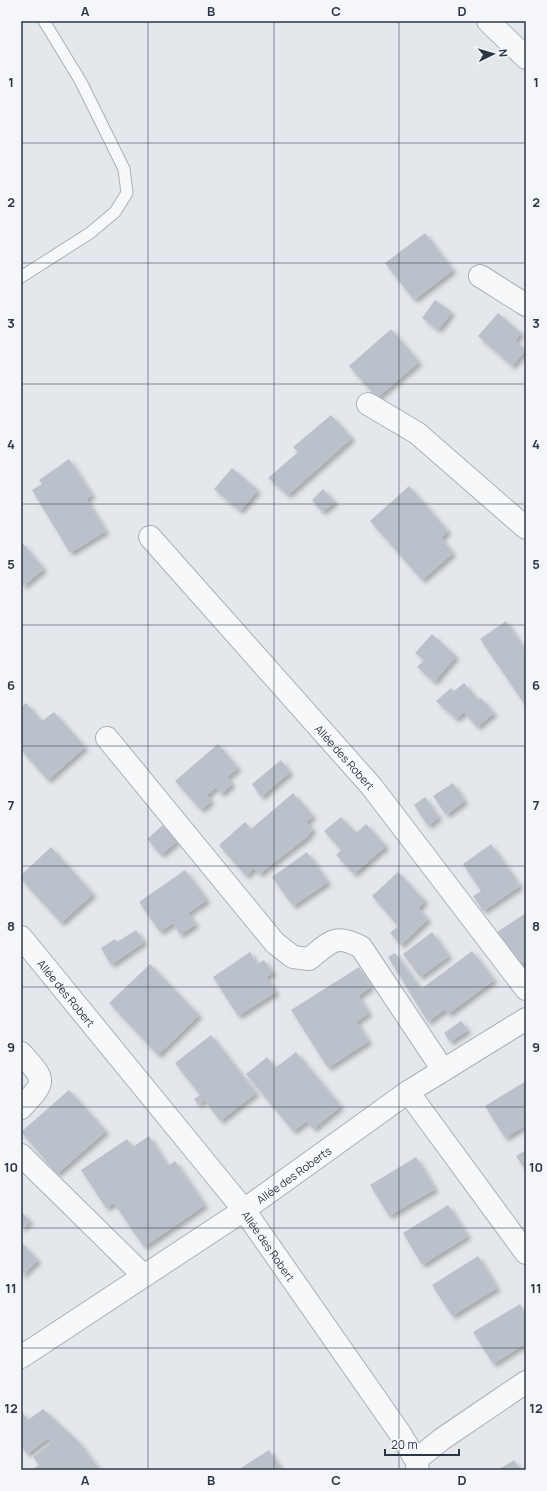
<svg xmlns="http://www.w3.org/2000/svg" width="547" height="1491" font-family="Manrope,sans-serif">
  <defs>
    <filter id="shadow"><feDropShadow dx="3.5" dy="3.5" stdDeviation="2" flood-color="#0004"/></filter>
  </defs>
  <rect width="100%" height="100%" fill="#e4e8ec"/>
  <g fill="#bbc1ca" filter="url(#shadow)">
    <path d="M425 233 453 270 414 300 385 263Z"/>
    <path d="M435 300 452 312 438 330 422 318Z"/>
    <path d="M498 313 521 333 515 341 526 350 512 366 478 336Z"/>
    <path d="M391 329 419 362 377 398 349 366Z"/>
    <path d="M331 415 352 438 288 495 268 478 298 452 293 447Z"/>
    <path d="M69 459 92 495 86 499 106 531 70 553 32 490 42 484 39 480Z"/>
    <path d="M232 468 258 490 240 511 214 489Z"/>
    <path d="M409 486 448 531 441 538 453 553 422 580 370 521Z"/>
    <path d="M323 489 335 502 322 512 312 500Z"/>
    <path d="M21 541 44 569 23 586 21 583Z"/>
    <path d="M506 621 526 651 525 705 480 639Z"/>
    <path d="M432 634 456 656 434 682 417 667 424 660 415 653Z"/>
    <path d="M464 683 478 700 481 698 494 713 477 727 464 712 456 719 436 701 451 688 454 691Z"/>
    <path d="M26 703 42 721 54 712 85 747 48 780 21 750V707Z"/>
    <path d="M218 744 238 768 227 777 232 784 221 794 216 787 207 795 211 801 201 810 175 781Z"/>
    <path d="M281 760 290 772 261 797 252 784Z"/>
    <path d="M453 783 465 801 446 815 433 796Z"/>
    <path d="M293 793 313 816 306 822 313 829 307 837 259 874 254 868 246 876 219 845 245 822 251 829Z"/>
    <path d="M425 797 439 817 428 826 414 805Z"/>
    <path d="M341 817 356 833 366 824 386 846 354 874 336 855 341 850 324 831Z"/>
    <path d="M163 825 177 841 161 855 147 839Z"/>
    <path d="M491 844 520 886 483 911 473 896 481 891 463 864Z"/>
    <path d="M51 847 93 894 61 923 21 879V875Z"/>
    <path d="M307 852 328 882 293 906 272 877Z"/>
    <path d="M185 870 207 900 188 913 196 924 180 935 173 923 160 932 139 902Z"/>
    <path d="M398 872 425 901 418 908 428 919 401 945 390 933 398 926 372 896Z"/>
    <path d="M526 913V960L518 965 497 932Z"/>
    <path d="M136 930 144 942 111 965 101 948 115 939 117 942Z"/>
    <path d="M432 932 449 956 420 977 403 954Z"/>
    <path d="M472 951 494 980 448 1014 445 1009 428 1022 388 957 395 953 421 989Z"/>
    <path d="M250 952 257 964 264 960 273 973 266 977 276 992 238 1016 213 977Z"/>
    <path d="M150 964 199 1015 158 1055 109 1003Z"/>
    <path d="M359 967 371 987 358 996 369 1013 356 1022 369 1041 328 1068 291 1010Z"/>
    <path d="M461 1021 468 1030 450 1042 444 1033Z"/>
    <path d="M211 1035 256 1093 220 1121 204 1099 198 1105 194 1099 200 1095 175 1063Z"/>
    <path d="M296 1052 341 1106 313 1129 307 1121 293 1131 246 1074 267 1057 275 1068Z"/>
    <path d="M526 1081V1125L505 1138 485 1106Z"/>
    <path d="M69 1090 106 1131 57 1174 21 1132Z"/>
    <path d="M149 1136 168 1166 175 1161 205 1205 144 1247 114 1203 106 1208 81 1170 127 1139 133 1147Z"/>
    <path d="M526 1150V1171L516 1156Z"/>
    <path d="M416 1157 435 1189 389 1216 370 1185Z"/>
    <path d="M448 1205 468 1236 422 1265 403 1233Z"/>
    <path d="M21 1211 30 1221 21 1229Z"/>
    <path d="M21 1242 38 1260 21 1276Z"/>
    <path d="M478 1256 497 1288 452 1316 432 1285Z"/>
    <path d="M520 1304 526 1315V1343L493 1364 473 1332Z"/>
    <path d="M43 1409 78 1441 100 1470H32L39 1465 33 1457 52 1442 48 1438 27 1454 21 1446V1411L28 1420Z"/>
    <path d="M269 1450 282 1470H238Z"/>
    <path d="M514 1460 520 1470H498Z"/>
  </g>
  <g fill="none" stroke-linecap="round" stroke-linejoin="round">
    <g stroke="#a9afb7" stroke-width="13">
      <path id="service" d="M21 277 90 233 115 212 127 193 124 169 81 82 44 21"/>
    </g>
    <g stroke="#a9afb7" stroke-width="24">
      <g id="minor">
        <path d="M488 21 526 58"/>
        <path d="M480 276 526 305"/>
        <path d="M368 404 417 433 526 528"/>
        <path id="s1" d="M150 537 372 787 526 989"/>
        <path d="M107 738 275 943 293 957 309 959C331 942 334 933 361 947L443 1070"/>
        <path id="s2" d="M21 937 244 1210 399 1432 416 1460 418 1470"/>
        <path d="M21 1053C46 1081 47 1080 21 1108"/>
        <path d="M408 1092 526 1253"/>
        <path d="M21 1155 143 1275"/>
        <path id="s3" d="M21 1357 244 1210 408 1092 526 1019"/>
        <path d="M416 1460 442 1439 526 1382"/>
      </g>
    </g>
    <use href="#service" stroke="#f7f8fa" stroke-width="11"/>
    <use href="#minor" stroke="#f7f8fa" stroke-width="22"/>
  </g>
  <path fill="none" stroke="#2b3745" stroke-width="1" stroke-opacity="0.55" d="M148 21V1470M274 21V1470M399 21V1470M21 143H526M21 263H526M21 384H526M21 504H526M21 625H526M21 746H526M21 866H526M21 987H526M21 1107H526M21 1228H526M21 1348H526"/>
  <g text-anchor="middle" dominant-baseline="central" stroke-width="3" stroke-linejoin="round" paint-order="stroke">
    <g font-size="11" fill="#2b3745" stroke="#f4f6f9">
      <text stroke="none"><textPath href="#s1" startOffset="294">Allée des Robert</textPath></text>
      <text stroke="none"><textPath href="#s2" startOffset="72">Allée des Robert</textPath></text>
      <text stroke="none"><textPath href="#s3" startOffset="328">Allée des Roberts</textPath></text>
      <text stroke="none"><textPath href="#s2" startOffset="396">Allée des Robert</textPath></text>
    </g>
  </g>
  <rect width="547" height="1491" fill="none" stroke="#f4f6f9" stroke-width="44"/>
  <g transform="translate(493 54) rotate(85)" stroke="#f4f6f9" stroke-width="3" paint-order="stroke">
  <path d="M0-3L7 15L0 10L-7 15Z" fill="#2b3745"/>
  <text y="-6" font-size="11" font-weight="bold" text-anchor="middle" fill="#2b3745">N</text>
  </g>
  <path d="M385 1449v6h74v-6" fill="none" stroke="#2b3745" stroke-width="2"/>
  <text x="391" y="1449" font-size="12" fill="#2b3745" stroke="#f4f6f9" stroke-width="3" paint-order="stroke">20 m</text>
  <rect x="22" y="22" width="503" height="1447" fill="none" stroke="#2b3745" stroke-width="1.5"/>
  <g font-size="13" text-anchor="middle" font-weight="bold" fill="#2b3745">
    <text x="85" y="16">A</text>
    <text x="211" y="16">B</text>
    <text x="336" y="16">C</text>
    <text x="462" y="16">D</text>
    <text x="11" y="87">1</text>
    <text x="536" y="87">1</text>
    <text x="11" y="207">2</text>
    <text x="536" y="207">2</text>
    <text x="11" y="328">3</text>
    <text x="536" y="328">3</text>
    <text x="11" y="449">4</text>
    <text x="536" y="449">4</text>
    <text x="11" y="569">5</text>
    <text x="536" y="569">5</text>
    <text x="11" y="690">6</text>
    <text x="536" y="690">6</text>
    <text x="11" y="810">7</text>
    <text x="536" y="810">7</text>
    <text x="11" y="931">8</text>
    <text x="536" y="931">8</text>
    <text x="11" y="1052">9</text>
    <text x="536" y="1052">9</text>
    <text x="11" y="1172">10</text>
    <text x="536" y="1172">10</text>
    <text x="11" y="1293">11</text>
    <text x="536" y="1293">11</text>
    <text x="11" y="1413">12</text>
    <text x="536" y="1413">12</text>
    <text x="85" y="1485">A</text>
    <text x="211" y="1485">B</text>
    <text x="336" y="1485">C</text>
    <text x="462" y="1485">D</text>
  </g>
</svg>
